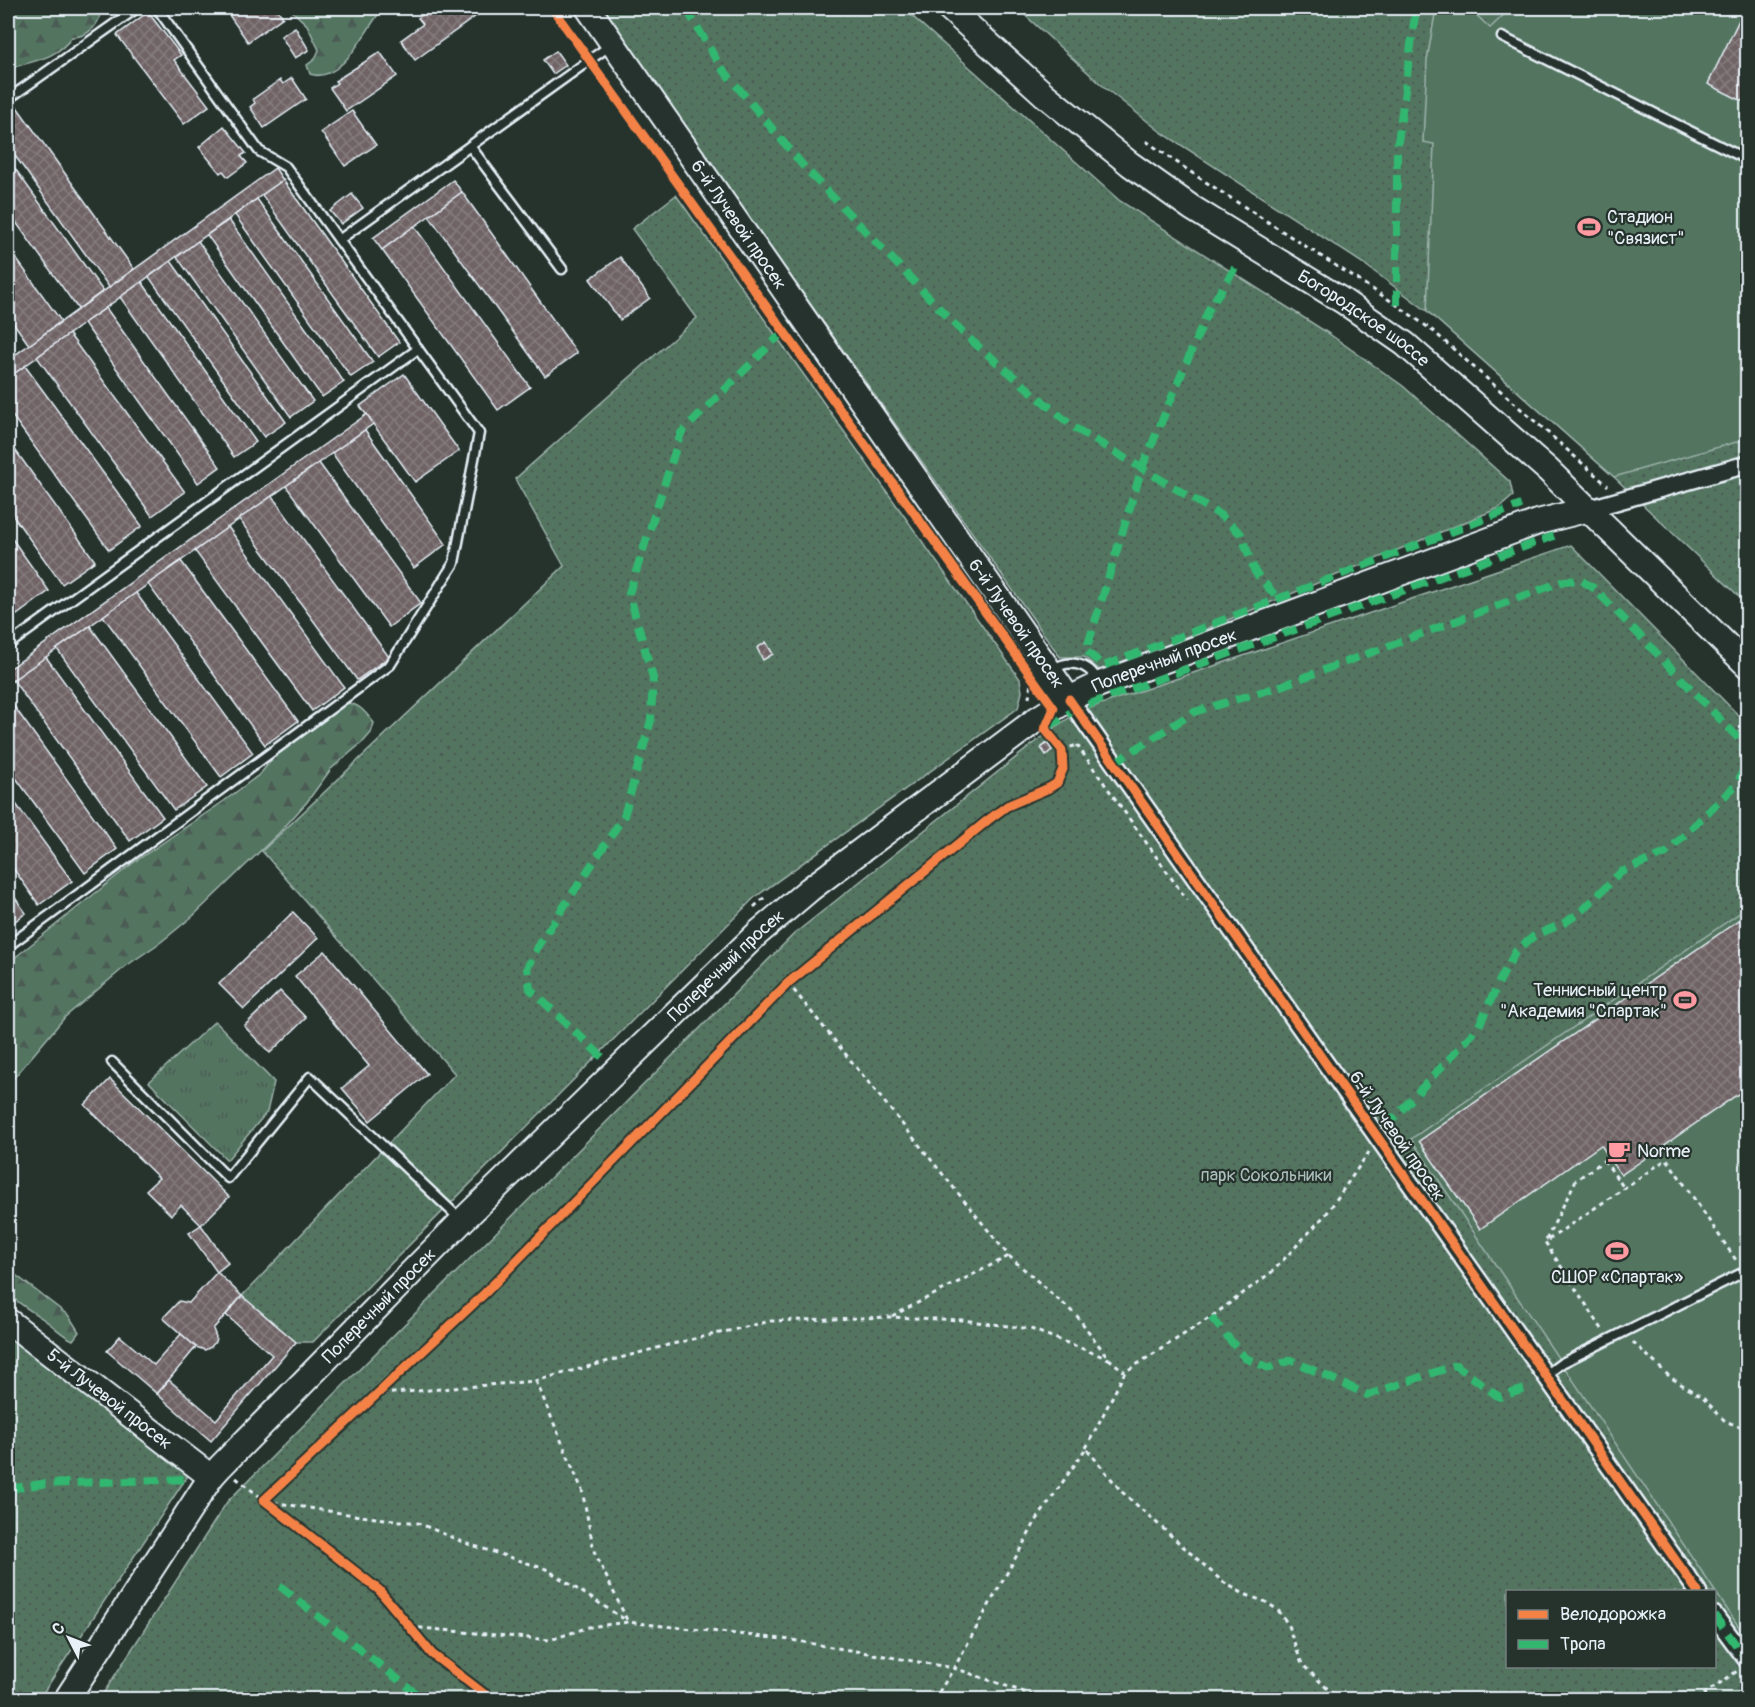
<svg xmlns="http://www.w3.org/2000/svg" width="1755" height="1707" font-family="Pangolin,sans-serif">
  <defs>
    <pattern id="grass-tufts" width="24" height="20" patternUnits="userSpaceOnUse" patternTransform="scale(1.5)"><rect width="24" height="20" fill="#537560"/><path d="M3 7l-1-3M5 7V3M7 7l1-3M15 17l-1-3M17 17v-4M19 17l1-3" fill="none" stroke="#4c5c54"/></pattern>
    <pattern id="forest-firs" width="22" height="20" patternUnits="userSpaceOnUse" patternTransform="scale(1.5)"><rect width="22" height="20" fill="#537560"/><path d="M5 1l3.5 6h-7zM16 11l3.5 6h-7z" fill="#4c5c54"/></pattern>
    <pattern id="park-dots" width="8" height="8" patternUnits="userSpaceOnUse" patternTransform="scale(1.5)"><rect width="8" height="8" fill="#537560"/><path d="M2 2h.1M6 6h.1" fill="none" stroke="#4c5c54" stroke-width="1.8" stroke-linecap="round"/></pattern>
    <pattern id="building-cross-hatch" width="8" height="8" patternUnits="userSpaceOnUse" patternTransform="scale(1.5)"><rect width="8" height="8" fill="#706466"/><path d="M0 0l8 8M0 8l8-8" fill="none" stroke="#847b7d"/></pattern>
  </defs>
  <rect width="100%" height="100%" fill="#26332d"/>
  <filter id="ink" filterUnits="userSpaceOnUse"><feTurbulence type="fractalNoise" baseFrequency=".0167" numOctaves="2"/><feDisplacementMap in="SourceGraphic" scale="12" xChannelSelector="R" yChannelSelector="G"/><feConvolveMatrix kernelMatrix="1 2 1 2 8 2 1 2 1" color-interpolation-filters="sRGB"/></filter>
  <g filter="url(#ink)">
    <path fill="url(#grass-tufts)" stroke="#9eb3ac" stroke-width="1.5" d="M215 1021 274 1082 267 1112 227 1160 149 1082Z"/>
    <g fill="url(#forest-firs)" stroke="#9eb3ac" stroke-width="1.5">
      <path d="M8 8H102C100 24 89 37 72 37 56 60 31 61 8 69Z"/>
      <path d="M289 8H383C366 28 342 85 310 74L307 65 315 59 319 50 307 25Z"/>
      <path d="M347 703C360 704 366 713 374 723L371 733 364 741 331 769 307 802 279 833 193 916 161 942 126 966 65 1017 8 1085V963L133 863 224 801 260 774 275 756Z"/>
      <path d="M8 1269 69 1316 79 1332 73 1340C63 1336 58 1330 50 1324 36 1313 20 1306 8 1293Z"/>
    </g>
    <g fill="url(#park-dots)" stroke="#9eb3ac" stroke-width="1.5" fill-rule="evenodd">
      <path d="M601 8H903L1120 201 1328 333 1403 386 1510 482 1513 496 1499 508 1102 672 1084 657H1060Z"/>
      <path d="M1017 8H1747V604L1614 477 1427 311 1364 264 1161 132 1105 88Z"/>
      <path d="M676 195 1020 679 1022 692 1018 708 754 898 313 1342H296L242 1296 455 1074 262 851 564 566 515 479 697 318 632 229Z"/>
      <path d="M1571 545 1747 724V1699L99 1700 227 1502 794 934 1048 732 1078 712ZM1508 1592H1714V1666H1508Z"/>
      <path d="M8 1334 189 1474 39 1699H8Z"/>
    </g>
    <g fill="#537560" stroke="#9eb3ac" stroke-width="1.5">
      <path d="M1436 8H1469L1490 28 1511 8H1747V439L1614 477 1427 311 1434 144 1423 142 1427 60Z"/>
      <path d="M1747 908 1748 1634 1745 1636 1411 1139Z"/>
    </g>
    <g fill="url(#building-cross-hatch)" stroke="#e8f1f8" stroke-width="1.5">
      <path d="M224 8H276L283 17 248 42Z"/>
      <path d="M433 8H476L480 13 415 60 401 40 423 24 418 18Z"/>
      <path d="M148 12 181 55 174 60 209 106 184 124 117 35Z"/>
      <path d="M1740 18 1748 22V104L1708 84Z"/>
      <path d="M295 27 309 50 295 58 281 36Z"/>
      <path d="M556 51 566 65 553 74 543 60Z"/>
      <path d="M380 52 397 76 346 111 330 88 337 83 335 81Z"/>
      <path d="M292 78 306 99 264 128 250 107 255 103 253 99 280 80 283 84Z"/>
      <path d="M17 107 134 269 109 287 8 146V114Z"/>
      <path d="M352 111 376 145 345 166 321 132Z"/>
      <path d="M224 126 246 153 241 156 247 163 228 177 223 171 220 173 199 147Z"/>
      <path d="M8 159 103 291 78 309 8 211Z"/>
      <path d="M275 168 283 180 8 378V360Z"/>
      <path d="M283 180 399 342 378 357 262 195Z"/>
      <path d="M453 180 462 192 382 250 373 238Z"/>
      <path d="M462 192 577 353 545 376 429 216Z"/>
      <path d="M352 194 363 208 341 224 330 211Z"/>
      <path d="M257 199 373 362 351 377 235 215Z"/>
      <path d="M229 220 344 382 322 397 207 235Z"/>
      <path d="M414 226 530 387 498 410 382 250Z"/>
      <path d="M198 241 313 401 291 417 177 257Z"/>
      <path d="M8 247 61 321 29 345 8 315Z"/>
      <path d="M620 257 650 298 620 320 590 279Z"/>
      <path d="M171 261 286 422 264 437 149 277Z"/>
      <path d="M142 282 256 442 234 457 120 297Z"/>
      <path d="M106 308 220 467 198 483 84 323Z"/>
      <path d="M69 334 185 492 152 516 37 357Z"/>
      <path d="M8 342 16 354 8 360Z"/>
      <path d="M25 366 142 526 109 550 8 410V378Z"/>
      <path d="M404 374 459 451 415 482 360 406Z"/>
      <path d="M367 414 373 424 8 684V670Z"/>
      <path d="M365 430 446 544 414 568 332 453Z"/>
      <path d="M8 440 95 561 62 584 8 509Z"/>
      <path d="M319 463 421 603 389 627 286 486Z"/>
      <path d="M272 496 389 657 357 680 239 519Z"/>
      <path d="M228 527 344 687 312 711 195 551Z"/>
      <path d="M8 533 49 591 17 615 8 602Z"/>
      <path d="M181 561 298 721 265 745 148 584Z"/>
      <path d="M136 593 253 753 221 777 103 616Z"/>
      <path d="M90 626 207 787 174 810 57 649Z"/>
      <path d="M766 642 773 654 763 660 757 648Z"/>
      <path d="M46 657 163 817 130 841 13 680Z"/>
      <path d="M8 698 117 849 85 873 8 767Z"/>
      <path d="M1047 743 1052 750 1046 755 1041 748Z"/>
      <path d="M8 793 72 881 39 905 8 861Z"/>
      <path d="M8 888 26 913 8 926Z"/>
      <path d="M293 912 318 938 244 1009 219 984Z"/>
      <path d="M1748 914V1087L1621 1175 1601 1145 1480 1229 1419 1141Z"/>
      <path d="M325 951 427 1074 370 1121 342 1088 369 1066 295 976Z"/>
      <path d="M280 991 306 1018 270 1053 244 1026Z"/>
      <path d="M110 1079 229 1197 201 1225 181 1205 171 1215 146 1190 159 1178 85 1105Z"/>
      <path d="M201 1225 228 1263 217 1272 189 1233Z"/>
      <path d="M217 1272 242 1296 213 1329 216 1337 215 1342 211 1347 205 1350 196 1347 163 1318 179 1301 189 1303Z"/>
      <path d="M242 1296 296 1342 211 1441 157 1394 169 1380 216 1420 272 1355 226 1315Z"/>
      <path d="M181 1334 196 1347 157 1394 107 1351 120 1336 154 1365Z"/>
    </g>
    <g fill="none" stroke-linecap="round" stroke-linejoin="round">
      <g stroke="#e8f1f8" stroke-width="13">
        <g id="lane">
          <path d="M1502 37 1748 160"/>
          <path d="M8 99 137 8"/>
          <path d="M470 146 562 269"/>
          <path d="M339 240 612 44"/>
          <path d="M8 645 418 349 286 167 259 151 157 8"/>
          <path d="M1052 670C1068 659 1088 662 1098 681"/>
          <path d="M8 946 390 665 454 563 479 433 418 349"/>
          <path d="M112 1062 228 1178 310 1077 460 1219"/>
          <path d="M1546 1375 1562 1363 1748 1270"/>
        </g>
      </g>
      <g stroke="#e8f1f8" stroke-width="21">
        <g id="street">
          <path d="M1589 509 1748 464"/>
          <path d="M1069 699 1698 1592"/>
          <path d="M1714 1615 1748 1661"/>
        </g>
      </g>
      <g stroke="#e8f1f8" stroke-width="28">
        <g id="secondary">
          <path id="s1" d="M588 8 1069 699"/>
          <path id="s2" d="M949 8 1045 95 1130 164 1192 208 1343 301 1405 344 1548 470 1748 666"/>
          <path id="s3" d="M8 1321 211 1477"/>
          <path id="s4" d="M66 1700 211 1477 220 1467 462 1221 758 933 810 889 1037 719 1069 699 1100 684 1538 522 1589 509"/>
        </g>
      </g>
      <g stroke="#e8f1f8" stroke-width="3" stroke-dasharray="4.5 4.5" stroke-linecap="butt">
        <path d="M1146 141 1198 177 1397 305 1433 331 1608 486"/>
        <path d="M1029 698 1031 681"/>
        <path d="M1077 745 1187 900"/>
        <path d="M1062 750 1077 745"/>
        <path d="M754 907 765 897"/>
        <path d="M788 983 1009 1256 1077 1316 1109 1359 1125 1372"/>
        <path d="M1604 1160 1624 1188"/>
        <path d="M1546 1240 1576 1180 1609 1157"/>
        <path d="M892 1316 1009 1256"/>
        <path d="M1602 1329 1545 1242 1667 1159 1738 1263"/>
        <path d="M1633 1342 1670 1377 1703 1398 1725 1421 1748 1430"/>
        <path d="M536 1381 582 1490 594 1551 627 1620"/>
        <path d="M382 1394 535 1381 668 1345 771 1321 890 1317 962 1320 1031 1329 1109 1359"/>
        <path d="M1086 1448 1125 1372 1211 1317 1273 1271 1327 1213 1369 1152"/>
        <path d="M236 1478 379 1590 432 1654 492 1700"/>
        <path d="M264 1500 485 1293 788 983 988 820 1007 806 1049 788 1057 783 1063 769 1062 750 1050 735"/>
        <path d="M265 1501 360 1516 418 1523 465 1543 546 1569 627 1621"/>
        <path d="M410 1627 550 1640 589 1627 628 1622 791 1640 954 1668 1047 1700"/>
        <path d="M934 1700 954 1668 1036 1521 1086 1448 1122 1492 1223 1582 1244 1594 1266 1602 1278 1610 1287 1623 1302 1664 1339 1700"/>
        <path d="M1696 1700 1737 1671"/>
      </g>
      <use href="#lane" stroke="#26332d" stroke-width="8"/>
      <use href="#street" stroke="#26332d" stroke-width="16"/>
      <use href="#secondary" stroke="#26332d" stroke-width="24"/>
      <g stroke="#33b770" stroke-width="8" stroke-dasharray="15 8" stroke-linecap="butt">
        <path d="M686 8 720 66 805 168 965 335 1073 427 1220 515 1241 534 1255 572 1279 600"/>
        <path d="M1235 268 1209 309 1142 468 1086 651 1104 666 1521 505"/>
        <path d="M1397 305V149L1416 8"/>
        <path d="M1048 727 1076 709 1554 536"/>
        <path d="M1114 763 1194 712 1278 687 1564 581 1581 580 1595 589 1742 742 1747 762 1737 784 1666 853 1621 872 1581 912 1564 923 1534 936 1516 951 1500 980 1478 1028 1377 1136"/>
        <path d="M602 1057 530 989 527 968 539 944 624 816 651 720 653 678 629 593 681 433 784 331"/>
        <path d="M1211 1317 1245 1358 1269 1368 1291 1360 1368 1395 1456 1365 1499 1397 1532 1387"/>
        <path d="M8 1489 41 1484 189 1479"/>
        <path d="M280 1586 424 1700"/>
        <path d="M1714 1615 1748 1661"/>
      </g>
      <g stroke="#26332d" stroke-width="13">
        <g id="cycleway">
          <path d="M1069 699 1698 1592"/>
          <path d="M492 1700 432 1654 379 1590 264 1500 485 1293 788 983 988 820 1007 806 1049 788 1057 783 1063 769 1062 750 1045 729 1054 708 552 8"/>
        </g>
      </g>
      <use href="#cycleway" stroke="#f48246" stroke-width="9"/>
    </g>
  </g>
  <defs>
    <g id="stadium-bare" transform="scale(1.8)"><path d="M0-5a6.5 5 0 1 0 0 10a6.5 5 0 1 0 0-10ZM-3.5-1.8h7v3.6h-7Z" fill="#ff9aa2" stroke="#26332d" stroke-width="2.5" paint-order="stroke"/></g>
    <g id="cafe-bare" transform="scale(1.8)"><path d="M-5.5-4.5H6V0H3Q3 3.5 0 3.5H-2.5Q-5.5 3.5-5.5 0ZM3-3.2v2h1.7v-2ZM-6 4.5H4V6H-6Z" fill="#ff9aa2" stroke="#26332d" stroke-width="2.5" paint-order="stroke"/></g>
  </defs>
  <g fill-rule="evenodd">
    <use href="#stadium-bare" x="1589" y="227"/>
    <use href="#stadium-bare" x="1685" y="1000"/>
    <use href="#cafe-bare" x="1619" y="1151"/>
    <use href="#stadium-bare" x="1617" y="1251"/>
  </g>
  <g text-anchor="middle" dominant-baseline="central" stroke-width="4.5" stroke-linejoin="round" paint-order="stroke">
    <g font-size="18" fill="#e8f1f8" stroke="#26332d" text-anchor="start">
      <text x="1607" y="217">Стадион<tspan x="1607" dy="21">"Связист"</tspan></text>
      <text x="1667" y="990" text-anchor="end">Теннисный центр<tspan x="1667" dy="21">"Академия "Спартак"</tspan></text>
      <text x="1637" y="1151">Norme</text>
      <text x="1617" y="1277" text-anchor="middle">СШОР «Спартак»</text>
    </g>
    <g font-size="18" fill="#e8f1f8" stroke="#26332d">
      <text stroke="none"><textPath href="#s1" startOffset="264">6-й Лучевой просек</textPath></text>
      <text stroke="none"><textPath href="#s2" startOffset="519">Богородское шоссе</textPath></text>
      <text stroke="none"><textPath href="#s1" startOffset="750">6-й Лучевой просек</textPath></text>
      <text stroke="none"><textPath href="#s4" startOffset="1530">Поперечный просек</textPath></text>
      <text stroke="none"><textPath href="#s4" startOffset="992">Поперечный просек</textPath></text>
      <text transform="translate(1397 1136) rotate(55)">6-й Лучевой просек</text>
      <text stroke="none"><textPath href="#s4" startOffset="506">Поперечный просек</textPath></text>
      <text stroke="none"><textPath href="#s3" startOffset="128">5-й Лучевой просек</textPath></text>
    </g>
    <g font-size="18" fill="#acbfbb" stroke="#26332d">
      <text x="1266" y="1175">парк Сокольники</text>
    </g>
  </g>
  <rect width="1755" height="1707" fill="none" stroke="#26332d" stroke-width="30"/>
  <rect x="15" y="15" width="1725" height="1677" fill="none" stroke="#e8f1f8" stroke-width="2" filter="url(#ink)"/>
  <rect x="1506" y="1590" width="210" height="78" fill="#26332d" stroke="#747f7e" stroke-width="1.5"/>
  <rect x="1518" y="1610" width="30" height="9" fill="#f48246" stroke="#747f7e" stroke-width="1.5"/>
  <text x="1560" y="1620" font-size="18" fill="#e8f1f8">Велодорожка</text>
  <rect x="1518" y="1640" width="30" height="9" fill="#33b770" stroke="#747f7e" stroke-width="1.5"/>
  <text x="1560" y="1650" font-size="18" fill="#e8f1f8">Тропа</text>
  <g transform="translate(69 1638) rotate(312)" stroke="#26332d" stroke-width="4.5" paint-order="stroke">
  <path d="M0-4.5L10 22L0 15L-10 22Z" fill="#e8f1f8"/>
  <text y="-9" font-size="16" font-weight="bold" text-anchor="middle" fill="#e8f1f8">С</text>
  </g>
</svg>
